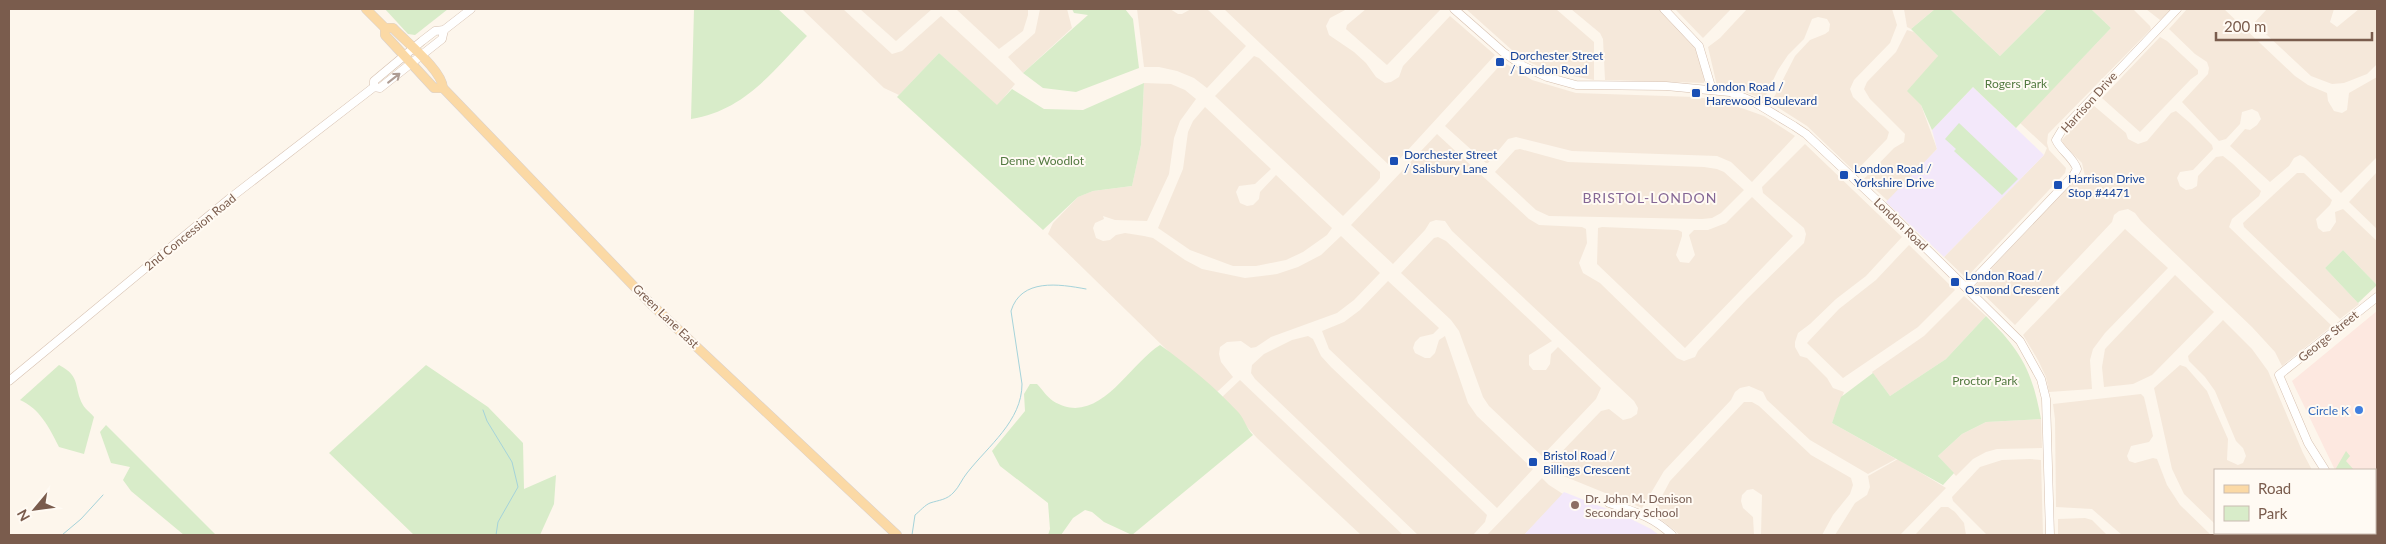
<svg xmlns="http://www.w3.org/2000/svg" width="2386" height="544" font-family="Lato,sans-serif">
  <rect width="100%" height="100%" fill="#fdf6ec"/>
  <g fill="#f5e8da">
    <path d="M802 9H843L892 54 902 51 941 16 1015 84 997 106 939 53 899 95 884 88Z"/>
    <path d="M860 9H932L896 41Z"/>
    <path d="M956 9H1028V15L1023 31 999 49Z"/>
    <path d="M1040 9H1067L1072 28 1023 73 1008 57 1035 33Z"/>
    <path d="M1137 9H1170L1178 14H1182L1191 9H1207L1246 46 1207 88 1194 78 1177 71 1159 67H1144Z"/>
    <path d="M1224 9H1347L1330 18 1326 26 1329 35 1354 52 1366 63 1376 77 1385 83 1391 82 1399 77 1403 66 1450 16 1495 55 1395 164 1393 162 1389 165Z"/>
    <path d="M1366 9H1441L1387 65 1346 29 1347 25Z"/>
    <path d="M1466 9H1556L1594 42V80L1551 72 1529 62 1513 51Z"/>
    <path d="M1571 9H1659L1691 41 1697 51 1704 73V83L1605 80 1603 39 1600 33Z"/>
    <path d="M1675 9H1731L1703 38Z"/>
    <path d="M1747 9H1892L1897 25 1890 43 1854 80 1850 89 1853 97 1889 132 1887 139 1855 172 1807 126 1771 103 1795 56 1810 40 1825 34 1829 31 1830 24 1827 19 1818 17 1812 19 1804 39 1788 55 1778 70 1764 99 1733 88 1717 86 1708 47 1720 38Z"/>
    <path d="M1904 9H1935L1911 29 1907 27Z"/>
    <path d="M1950 9H2047L2000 56Z"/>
    <path d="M2091 9H2133L2150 26 2151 29 2048 134 2047 143 2049 150 2066 168 2065 173 1966 278 1944 257 2044 155 2047 148 2020 123 2111 28Z"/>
    <path d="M2146 9H2174L2160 20Z"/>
    <path d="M2187 9H2224L2295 76 2308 85 2327 93 2328 101 2334 111 2342 113 2347 110 2349 93 2377 77V157L2341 193 2304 157 2300 155 2294 158 2289 166 2270 182 2230 146 2245 129 2250 130 2257 125 2261 119 2258 112 2252 109 2242 112 2240 124 2226 139 2219 141 2182 102 2208 74 2209 68 2207 62 2195 54 2169 29Z"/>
    <path d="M2267 9H2334L2330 22 2337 27 2359 9H2377V64L2367 74 2344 83 2332 84 2311 76 2254 23Z"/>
    <path d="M1907 30 1914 32 1938 56 1921 105 1937 149 1888 201 1864 179 1894 148 1904 142 1905 134 1870 99 1864 89 1867 82 1896 52Z"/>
    <path d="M2160 37 2167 41 2198 70V74L2191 79 2140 132 2102 98Z"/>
    <path d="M1254 56 1259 58 1380 172V178L1377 182 1343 216 1215 96Z"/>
    <path d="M1503 62 1532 80 1576 93 1695 97 1719 100 1764 116 1795 136 1752 182 1731 162 1717 156 1572 151 1516 137 1508 139 1488 163H1486L1445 126Z"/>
    <path d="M1144 83 1171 84 1185 90 1196 99 1180 121 1174 138 1169 174 1147 221 1115 220 1103 216 1104 219 1095 223 1093 228 1096 238 1103 241 1110 240 1116 235 1125 233 1144 236 1153 238 1185 260 1202 269 1245 278 1277 274 1298 267 1321 255 1341 236 1380 273 1354 300 1337 313 1271 337 1256 347 1251 348 1241 341 1227 342 1220 347 1219 354 1221 362 1233 377 1217 392 1209 391 1048 234 1053 223 1078 197 1093 191 1132 186 1141 145Z"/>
    <path d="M2093 105 2126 133 2128 139 2138 144 2147 141 2171 113 2176 111 2190 123 2212 145 2213 149 2193 170 2180 172 2177 178 2180 186 2186 190 2192 189 2197 186 2198 176 2216 157 2223 156 2233 164 2261 191 2259 196 2232 219 2229 227 2332 326 2282 366 2275 352 2252 327 2141 221 2135 213 2128 209 2119 211 2114 215 2112 222 2015 325 1975 286 2066 188 2075 181 2080 182 2085 177 2082 163 2063 144 2062 140Z"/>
    <path d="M1205 107 1271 169 1255 184 1239 186 1236 192 1240 203 1247 206 1253 205 1259 199 1260 192 1276 175 1332 228 1327 235 1303 252 1286 260 1256 266H1233L1190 250 1158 228 1183 169 1188 132 1193 121Z"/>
    <path d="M1437 134 1529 219 1539 225 1582 227 1586 229 1587 243 1579 263 1583 273 1600 283 1677 358 1684 361 1695 357 1698 351 1747 299 1804 243 1806 234 1804 228 1763 193 1762 187 1805 144 1902 237 1866 276 1836 299 1810 324 1798 333 1795 342V347L1800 356 1807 358 1827 378 1833 388 1844 392 1832 423 1896 459 1868 474 1810 440 1767 400 1763 392 1749 386 1740 388 1735 392 1731 400 1664 471 1642 508 1561 475 1550 464 1601 411 1609 409 1623 420 1631 418 1637 414 1638 408 1634 401 1452 231 1445 221 1436 220 1430 222 1425 230 1393 264 1351 225Z"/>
    <path d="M1520 149 1568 162 1704 167 1717 169 1724 172 1744 190 1721 213 1712 218 1702 219 1549 216 1536 210 1495 172 1515 150Z"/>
    <path d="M2377 172V229L2349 202Z"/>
    <path d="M2297 173H2304L2332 200 2330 205 2316 219 2318 228 2323 232 2330 231 2336 222 2335 212 2343 209 2377 241V285L2343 250 2325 268 2359 304 2340 319 2244 227 2243 223Z"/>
    <path d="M1752 197 1793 236 1685 348 1597 264 1598 228 1602 227 1678 230 1682 232V236L1676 255 1680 262 1689 263 1695 255 1689 235 1694 230H1708L1726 223Z"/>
    <path d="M2125 229 2168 268 2105 333 2093 349 2090 360 2092 389 2049 392 2046 377 2038 360 2023 335Z"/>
    <path d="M1438 237 1446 241 1552 341 1529 355V365L1533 370H1546L1550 364 1551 354 1558 347 1601 388 1596 399 1542 456 1489 406 1483 397 1459 331 1451 320 1401 273 1434 238Z"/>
    <path d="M1909 245 1955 290 1918 327 1843 378 1807 343 1839 309 1876 280Z"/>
    <path d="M2175 275 2214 312 2152 375 2133 384 2104 387 2102 367 2105 349Z"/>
    <path d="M1388 281 1439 328 1433 334 1420 337 1415 342 1413 348 1415 353 1425 358H1430L1435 353 1439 340 1445 336 1468 403 1477 416 1533 469 1497 508 1329 349 1322 331 1344 322 1360 310Z"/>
    <path d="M1964 296 1986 316 1946 359 1890 396 1872 372 1924 336Z"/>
    <path d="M2223 320 2252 349 2268 371 2303 453 2312 470H2215V524L2184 494 2172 469 2154 388 2180 365 2186 367 2207 391 2212 403 2228 439 2227 460 2238 465 2243 463 2246 456 2243 448 2236 441 2215 391 2205 377 2189 361 2188 356Z"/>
    <path d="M1308 336 1313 339 1321 356 1331 367 1483 511 1487 515 1485 522 1473 535H1418L1255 379 1251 373 1252 365 1264 354 1292 340Z"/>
    <path d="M1240 380 1403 535H1361L1257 438 1221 398Z"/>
    <path d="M2141 394 2144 397 2153 436 2149 442 2131 446 2127 456 2129 461 2135 463 2153 458 2157 459 2167 485 2180 505 2211 535H2122L2092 509 2056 507 2055 419 2053 404Z"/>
    <path d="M1744 402H1752L1759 406 1811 455 1851 478 1853 485 1850 494 1833 515 1822 535H1761L1762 495 1753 489 1747 490 1742 495 1741 501 1743 508 1753 517 1754 535H1680L1653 513 1670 481Z"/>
    <path d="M2041 419 2042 448 1997 449 1986 452 1973 459 1956 476 1938 456 1962 434 1986 422Z"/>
    <path d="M1898 459 1946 488 1900 535H1835L1855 503 1867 495 1870 487 1868 476Z"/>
    <path d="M2030 459 2041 460 2043 535H1987L1953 501 1952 497 1980 467 2002 460Z"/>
    <path d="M1542 478 1549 485 1563 494 1524 535H1487Z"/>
    <path d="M1941 507H1948L1955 512 1964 523 1966 535H1915Z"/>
    <path d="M2085 518 2092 520 2107 535H2058V519Z"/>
  </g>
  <path fill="#fde8e0" d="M2377 311V478L2375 481V470H2335L2292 381Z"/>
  <g fill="#f3e8fa">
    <path d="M1973 87 2044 155 1944 257 1886 202 1937 149 1932 130Z"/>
    <path d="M1564 492 1625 516 1651 529 1659 535H1524Z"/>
  </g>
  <g fill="#d8ecc9">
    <path d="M385 9H448L415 35 408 34Z"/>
    <path d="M694 9H778L807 36C771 73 745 110 691 119Z"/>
    <path d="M1072 9H1125L1133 19 1139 68 1076 92 1043 88 1023 73 1088 15 1074 13Z"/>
    <path d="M1935 9H1950L2000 56 2047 9H2091L2111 28 2016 128 1973 87 1932 130 1921 105 1907 91 1938 56 1911 29Z"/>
    <path d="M939 53 997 105 1012 89 1044 109 1083 110 1144 83 1141 145 1132 186 1093 191 1078 197 1043 230 897 97Z"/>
    <path d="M1959 123 2018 179 2002 195 1954 151 1956 149 1945 139Z"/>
    <path d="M2343 250 2377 285 2358 303 2325 268Z"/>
    <path d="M1986 316C2021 351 2032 370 2041 419L1986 422 1962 434 1938 456 1954 473 1943 485 1832 423 1841 397 1873 373 1890 396 1946 359Z"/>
    <path d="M1160 345C1188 365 1215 387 1239 413 1245 420 1246 428 1253 435L1132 535 1104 522 1092 512 1085 510 1073 518 1061 535H1048L1050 529 1048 503 1000 466 992 451 1025 411 1024 394 1030 384H1037C1042 389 1047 397 1053 401 1098 429 1129 364 1160 345Z"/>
    <path d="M59 365C82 377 73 387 83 405 85 409 91 413 94 417L84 454 59 447C49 427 40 409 20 400Z"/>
    <path d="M426 365 488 407 523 443 524 489 556 475 554 504 540 535H414L329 453Z"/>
    <path d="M106 425 216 535H184L131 491 123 480 130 467 111 463 100 432Z"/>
    <path d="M2346 451 2350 456 2346 461 2354 470H2335Z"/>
  </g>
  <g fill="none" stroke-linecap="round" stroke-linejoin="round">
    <g stroke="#a5d3da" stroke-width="1">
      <path d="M483 410 487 421 512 462 518 487 498 522 496 535"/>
      <path d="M62 535 81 519 103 495"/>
      <path d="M912 535 915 515C920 511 925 505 930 503 939 500 947 500 954 492 959 487 962 479 967 473 988 446 1022 421 1022 384L1011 311C1021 278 1059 284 1086 289"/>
    </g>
    <g stroke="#d6c0b0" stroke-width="9">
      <g id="secondary">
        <path d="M1454 9 1503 52 1523 66 1547 77 1576 85 1666 86 1730 92 1754 102 1794 126 1806 134 1883 206 2020 341 2041 379 2046 399 2050 535"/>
        <path d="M1664 9 1699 46 1712 90"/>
        <path d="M374 87V81L422 41 435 31 444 30 471 9"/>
        <path d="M1967 287 2073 176 2077 169C2073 157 2061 151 2056 140L2062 130 2177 9"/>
        <path d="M9 381 229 199 374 87 380 88 442 39 444 30"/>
        <path d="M2325 470 2308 443 2279 375 2377 297"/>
        <path d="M1609 503C1635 512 1652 516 1672 535"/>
        <path d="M2375 520 2377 522"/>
      </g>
    </g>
    <g stroke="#dad1cd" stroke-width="10">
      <g id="primary">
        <path d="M366 9 385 28V35L434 88H443"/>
        <path d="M385 28H393C406 42 442 70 443 88L651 304 897 535"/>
        <path d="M2375 498 2377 496"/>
        <path d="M2375 510 2377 508"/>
        <path d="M2335 535 2338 533"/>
      </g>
    </g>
    <use href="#secondary" stroke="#fff" stroke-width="8"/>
    <use href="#primary" stroke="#fbd9a5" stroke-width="9"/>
  </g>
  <defs><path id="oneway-shaft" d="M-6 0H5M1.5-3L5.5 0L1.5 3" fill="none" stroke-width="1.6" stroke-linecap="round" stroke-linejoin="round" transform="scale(1.25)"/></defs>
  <use stroke="#af9d94" href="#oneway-shaft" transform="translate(394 78) rotate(-38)"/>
  <g fill="#1a4fb4" stroke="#fffaf3" stroke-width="2">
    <rect x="1495" y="57" width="10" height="10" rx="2.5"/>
    <rect x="1691" y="88" width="10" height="10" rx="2.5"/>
    <rect x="1389" y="156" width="10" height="10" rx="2.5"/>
    <rect x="1839" y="170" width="10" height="10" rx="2.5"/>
    <rect x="2053" y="180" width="10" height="10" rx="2.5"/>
    <rect x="1950" y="277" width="10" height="10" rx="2.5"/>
    <rect x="1528" y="457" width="10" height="10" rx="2.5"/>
  </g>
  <circle fill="#3f7fe0" stroke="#fffaf3" stroke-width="2" cx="2359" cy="410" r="5"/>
  <circle fill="#8d6e63" stroke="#fffaf3" stroke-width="2" cx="1575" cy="505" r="5"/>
  <g text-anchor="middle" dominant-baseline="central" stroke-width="4" stroke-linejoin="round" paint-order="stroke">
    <g font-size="12" fill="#164399" stroke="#fffaf3" text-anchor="start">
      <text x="1510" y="55">Dorchester Street<tspan x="1510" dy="14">/ London Road</tspan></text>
      <text x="1706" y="86">London Road /<tspan x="1706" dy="14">Harewood Boulevard</tspan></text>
      <text x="1404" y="154">Dorchester Street<tspan x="1404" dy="14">/ Salisbury Lane</tspan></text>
      <text x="1854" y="168">London Road /<tspan x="1854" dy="14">Yorkshire Drive</tspan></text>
      <text x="2068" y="178">Harrison Drive<tspan x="2068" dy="14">Stop #4471</tspan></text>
      <text x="1965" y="275">London Road /<tspan x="1965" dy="14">Osmond Crescent</tspan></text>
      <text x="1543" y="455">Bristol Road /<tspan x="1543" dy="14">Billings Crescent</tspan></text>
    </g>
    <g font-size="12" fill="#537a41" stroke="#fffaf3">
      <text x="2016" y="83">Rogers Park</text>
      <text x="1042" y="160">Denne Woodlot</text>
      <text x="1985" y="380">Proctor Park</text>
    </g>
    <g font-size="12" fill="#7a5c4d" stroke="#fffaf3">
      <text transform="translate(2089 102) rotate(-48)">Harrison Drive</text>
      <text transform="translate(1901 224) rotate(44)">London Road</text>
      <text transform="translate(190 232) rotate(-39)">2nd Concession Road</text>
      <text transform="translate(666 316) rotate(44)">Green Lane East</text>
      <text transform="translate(2328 336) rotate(-39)">George Street</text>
    </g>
    <g font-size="12" fill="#366cbe" stroke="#fffaf3" text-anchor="end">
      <text x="2349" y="410">Circle K</text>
    </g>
    <g font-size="12" fill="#785e54" stroke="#fffaf3" text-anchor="start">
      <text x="1585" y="498">Dr. John M. Denison<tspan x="1585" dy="14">Secondary School</tspan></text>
    </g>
    <g font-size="14" letter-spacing="1" fill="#846695" stroke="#fffaf3">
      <text x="1650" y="197">BRISTOL-LONDON</text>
    </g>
  </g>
  <rect width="2386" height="544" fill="none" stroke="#7a5c4d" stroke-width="20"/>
  <rect x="2214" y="469" width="162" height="65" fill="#fffaf3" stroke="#cabbb1"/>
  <rect x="2224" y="485" width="25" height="8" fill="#fbd9a5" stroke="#cabbb1"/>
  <text x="2258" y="494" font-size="15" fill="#7a5c4d">Road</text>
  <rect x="2224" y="506" width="25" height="15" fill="#d8ecc9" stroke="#cabbb1"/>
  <text x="2258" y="519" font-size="15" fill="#7a5c4d">Park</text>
  <g transform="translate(35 509) rotate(241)" stroke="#fffaf3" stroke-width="4" paint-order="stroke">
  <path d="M0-4L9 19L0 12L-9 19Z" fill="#7a5c4d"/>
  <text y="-8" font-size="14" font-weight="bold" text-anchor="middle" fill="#7a5c4d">N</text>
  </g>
  <path d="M2216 32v8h156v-8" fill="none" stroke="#7a5c4d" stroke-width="2.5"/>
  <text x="2224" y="32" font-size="15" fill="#7a5c4d" stroke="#fffaf3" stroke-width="4" paint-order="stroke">200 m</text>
</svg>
